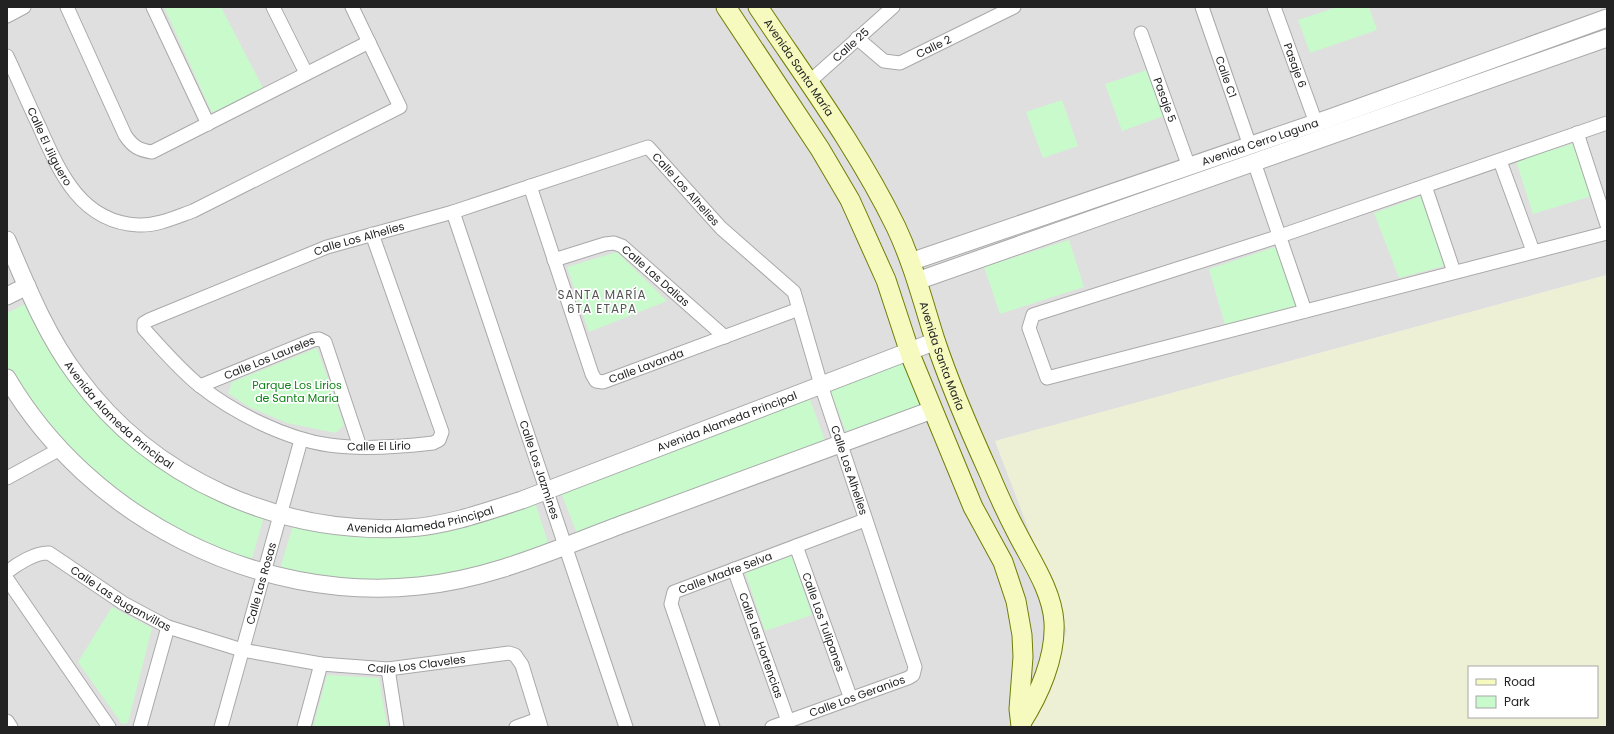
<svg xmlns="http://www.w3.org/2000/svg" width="1614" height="734" font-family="Poppins,sans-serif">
  <rect width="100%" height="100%" fill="#f2efe9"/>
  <path fill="#e0dfdf" d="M7 7H1607V275L996 441 1067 631 1029 726 1027 727H7Z"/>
  <path fill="#eef0d5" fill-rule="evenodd" d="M1607 275V727H1027L1029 726 1067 631 995 441ZM1469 667H1597V717H1469Z"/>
  <g fill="#c8facc">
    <path d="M164 7H221L263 88 212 113Z"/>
    <path d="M1337 7H1369L1377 30 1310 53 1298 20Z"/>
    <path d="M1147 70 1164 116 1122 131 1105 84Z"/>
    <path d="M1062 100 1078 146 1043 158 1026 112Z"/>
    <path d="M1575 143 1592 196 1533 214 1516 161Z"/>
    <path d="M1424 195 1447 265 1399 278 1374 213Z"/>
    <path d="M1069 240 1084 287 1000 314 984 267Z"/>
    <path d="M1278 246 1298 305 1225 325 1209 269Z"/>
    <path d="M617 252 667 301 589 332 567 267Z"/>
    <path d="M27 303 159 466 195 488 234 506 264 517 251 562 219 553 125 500 60 440 24 394 7 367V313Z"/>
    <path d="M317 348 344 425 336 433 287 423 249 407 228 393 232 382Z"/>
    <path d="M907 360 924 406 847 434 829 388Z"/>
    <path d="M809 397 826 443 578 536 560 490Z"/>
    <path d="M535 502 549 546C522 554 493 566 465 572 404 584 341 583 280 569L293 525 354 534Z"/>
    <path d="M792 556 812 615 765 631 745 572Z"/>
    <path d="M112 607 152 628 128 723 122 724 78 662Z"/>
    <path d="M327 675 379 678 387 727H313Z"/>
  </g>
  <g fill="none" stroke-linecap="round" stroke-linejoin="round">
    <g stroke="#a9a9a9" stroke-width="15">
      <g id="minor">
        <path d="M67 7 125 135C133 147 139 150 152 152L369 42"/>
        <path d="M153 7 208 124"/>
        <path d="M273 7 306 73"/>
        <path id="s1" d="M1202 7 1250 146"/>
        <path id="s2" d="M1274 7 1316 123"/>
        <path d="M7 16 24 7"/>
        <path id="s3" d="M1141 33 1189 167"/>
        <path id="s4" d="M857 38 884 61 900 63 1014 7"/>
        <path id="s5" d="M7 56C18 79 28 103 39 126 59 171 80 222 138 225 157 226 176 217 193 211L400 107 352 7"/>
        <path id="s6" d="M809 82 893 7"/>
        <path d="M1607 123 1280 236 1033 315 1029 328 1047 378 1607 233"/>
        <path d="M1577 133 1607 225"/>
        <path d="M1500 161 1533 251"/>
        <path d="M1254 162 1305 311"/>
        <path id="s7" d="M530 186 592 374 596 381 603 382 799 309"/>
        <path d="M1425 186 1454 272"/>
        <path id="s8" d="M453 212 626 727"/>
        <path id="s9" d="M372 234 442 432 439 440 433 443C399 447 363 450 329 445 286 439 234 413 200 386 179 369 162 349 144 329V323L149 320 327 247 453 212 648 147 721 228 794 292 821 385 915 667 913 675 908 678 772 727"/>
        <path id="s10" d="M554 260 605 244 614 243 622 246 725 337"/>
        <path id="s11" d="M200 386 313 340 319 339 325 342 360 447"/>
        <path d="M7 478 60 449"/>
        <path id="s12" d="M796 546 851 699"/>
        <path id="s13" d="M734 569 788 721"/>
        <path id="s14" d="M7 572C17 564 36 552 49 553L123 603 168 627 242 650 321 664 388 669 509 653 515 655 522 665 541 727"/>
        <path d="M7 579 109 727"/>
        <path d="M388 669 397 727"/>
        <path d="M7 721 11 727"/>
        <path d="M140 727 168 627"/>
        <path id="s15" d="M221 727 301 440"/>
        <path d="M304 727 321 664"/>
        <path d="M516 727 538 719"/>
        <path id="s16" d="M713 727 671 604 674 592 865 520"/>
      </g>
    </g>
    <g stroke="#a9a9a9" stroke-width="19">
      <g id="tertiary">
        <path id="s17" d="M7 240C27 287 46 335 77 376 153 480 280 535 408 528 446 526 485 512 522 500L936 341"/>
        <path id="s18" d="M910 262 1330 118 1607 18"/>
        <path d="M917 281 1607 38"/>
        <path d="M7 296 27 286"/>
        <path d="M7 378C89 518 257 603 419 586 492 579 558 548 626 523 728 485 830 447 932 410"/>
      </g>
    </g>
    <g stroke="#707d05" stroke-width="21">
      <g id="secondary">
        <path d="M726 7 820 149 850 200 886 280 912 359 973 507 1003 562 1016 601 1022 635 1023 657 1019 709 1021 726"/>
        <path id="s19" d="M758 7C806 79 858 149 896 227 913 263 923 302 935 340 950 385 969 429 989 473 997 492 1006 512 1016 531 1030 559 1052 590 1054 622 1056 657 1039 695 1021 723"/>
      </g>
    </g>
    <use href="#minor" stroke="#fff" stroke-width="13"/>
    <use href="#tertiary" stroke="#fff" stroke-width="17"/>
    <use href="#secondary" stroke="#f7fabf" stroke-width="19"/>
  </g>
  <g text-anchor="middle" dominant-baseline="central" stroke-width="3.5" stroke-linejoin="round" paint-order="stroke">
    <g font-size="11" fill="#222" stroke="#fff">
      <text stroke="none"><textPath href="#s6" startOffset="56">Calle 25</textPath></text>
      <text stroke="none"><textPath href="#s4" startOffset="89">Calle 2</textPath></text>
      <text stroke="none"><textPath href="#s2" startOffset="62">Pasaje 6</textPath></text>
      <text stroke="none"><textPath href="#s19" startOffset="73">Avenida Santa María</textPath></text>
      <text stroke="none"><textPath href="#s1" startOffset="74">Calle C1</textPath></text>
      <text stroke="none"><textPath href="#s3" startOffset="71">Pasaje 5</textPath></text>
      <text stroke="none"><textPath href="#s18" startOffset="370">Avenida Cerro Laguna</textPath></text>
      <text stroke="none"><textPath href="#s5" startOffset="100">Calle El Jilguero</textPath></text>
      <text stroke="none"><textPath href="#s9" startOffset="1150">Calle Los Alhelies</textPath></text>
      <text stroke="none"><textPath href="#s9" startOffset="790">Calle Los Alhelies</textPath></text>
      <text stroke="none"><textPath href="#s10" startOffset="116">Calle Las Dalias</textPath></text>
      <text stroke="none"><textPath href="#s19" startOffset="397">Avenida Santa María</textPath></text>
      <text stroke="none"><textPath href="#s11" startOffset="75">Calle Los Laureles</textPath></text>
      <text stroke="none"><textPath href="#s7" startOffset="259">Calle Lavanda</textPath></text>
      <text stroke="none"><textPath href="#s17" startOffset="211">Avenida Alameda Principal</textPath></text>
      <text stroke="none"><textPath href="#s17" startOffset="870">Avenida Alameda Principal</textPath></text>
      <text transform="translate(379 446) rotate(-1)">Calle El Lirio</text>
      <text stroke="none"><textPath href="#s8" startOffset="272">Calle Los Jazmines</textPath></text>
      <text stroke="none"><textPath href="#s9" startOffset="1486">Calle Los Alhelies</textPath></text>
      <text stroke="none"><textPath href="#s17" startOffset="546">Avenida Alameda Principal</textPath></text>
      <text stroke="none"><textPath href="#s16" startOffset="197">Calle Madre Selva</textPath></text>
      <text stroke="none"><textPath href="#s15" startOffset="149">Calle Las Rosas</textPath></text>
      <text stroke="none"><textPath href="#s14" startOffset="132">Calle Las Buganvillas</textPath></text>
      <text stroke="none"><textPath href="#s12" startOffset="81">Calle Los Tulipanes</textPath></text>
      <text stroke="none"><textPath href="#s13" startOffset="81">Calle Las Hortencias</textPath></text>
      <text stroke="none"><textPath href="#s14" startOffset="441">Calle Los Claveles</textPath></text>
      <text transform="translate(857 696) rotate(-20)">Calle Los Geranios</text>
    </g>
    <g font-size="11" fill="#0c8416" stroke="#fff">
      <text x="297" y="385">Parque Los Lirios<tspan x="297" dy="13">de Santa María</tspan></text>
    </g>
    <g font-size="12" letter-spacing="1" fill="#555" stroke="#fff">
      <text x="602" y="294">SANTA MARÍA<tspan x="602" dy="14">6TA ETAPA</tspan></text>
    </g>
  </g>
  <rect width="1614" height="734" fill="none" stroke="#222222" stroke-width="16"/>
  <rect x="1468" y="666" width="130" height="52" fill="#ffffff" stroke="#a7a7a7"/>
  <rect x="1476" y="679" width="20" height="6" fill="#f7fabf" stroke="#a7a7a7"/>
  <text x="1504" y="686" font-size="12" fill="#222222">Road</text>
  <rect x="1476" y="696" width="20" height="12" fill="#c8facc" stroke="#a7a7a7"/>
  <text x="1504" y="706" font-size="12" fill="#222222">Park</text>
</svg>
